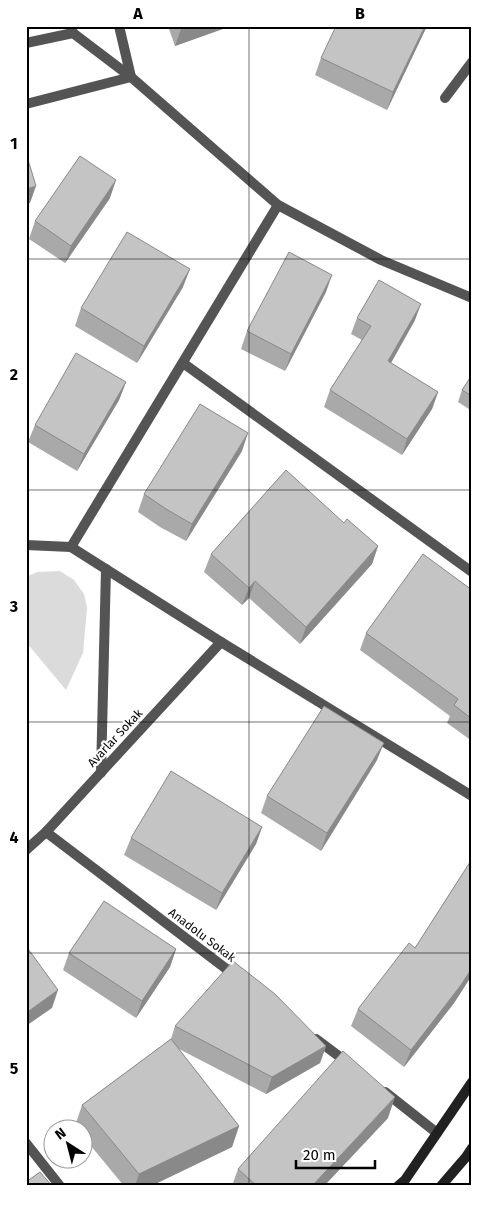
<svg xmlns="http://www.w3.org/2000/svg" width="498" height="1212" font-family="'Fira Sans',sans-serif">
  <rect width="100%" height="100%" fill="#fff"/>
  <path fill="#dbdbdb" d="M60 571 74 580 84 594 87 608 83 653 66 690 26 642V577L37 572Z"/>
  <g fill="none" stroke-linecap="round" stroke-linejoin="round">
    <g stroke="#545454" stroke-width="10">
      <path d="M71 26 73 33 131 77 278 205 381 260 472 298"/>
      <path d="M119 26 131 77"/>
      <path d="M26 43 73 33"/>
      <path d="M445 98 472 62"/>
      <path d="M26 104 131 77"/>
      <path d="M183 363 472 572"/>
      <path d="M26 545 71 547 221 642 472 796"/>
      <path d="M71 547 278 205"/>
      <path d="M101 773 106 569"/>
      <path d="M46 832 237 977"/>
      <path d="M26 850 46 832 221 642"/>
      <path d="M316 1039 348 1063"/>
      <path d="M385 1092 437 1133"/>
      <path d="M26 1143 60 1186"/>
    </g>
    <g stroke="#212121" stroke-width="10">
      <path d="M398 1186 405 1180 472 1082"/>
      <path d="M441 1186 466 1157 472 1148"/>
    </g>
  </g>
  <g fill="#a9a9a9">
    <path d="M168 26H231L175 46Z"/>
    <path d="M427 26 387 110 315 75 321 58Z"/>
    <path d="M110 198 65 263 29 239 35 221Z"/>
    <path d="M183 287 137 363 75 326 81 308Z"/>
    <path d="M326 292 285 371 241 349 247 331Z"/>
    <path d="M357 318 415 320 391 363 438 392 432 409 402 455 324 407 330 390 362 340 351 334Z"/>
    <path d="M472 375V411L458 402 462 390Z"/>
    <path d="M126 382 119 400 77 471 28 442 35 425Z"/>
    <path d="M242 451 186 541 160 527 138 512 144 494Z"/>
    <path d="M344 523 378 546 372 564 300 644 249 598 242 605 204 572 211 554Z"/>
    <path d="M472 590V741L447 723 450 716 360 650 366 633Z"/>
    <path d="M377 760 321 851 261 813 267 796Z"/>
    <path d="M262 827 256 844 216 910 124 855 131 838Z"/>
    <path d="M472 859V975L454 1003 404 1067 351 1026 358 1009 415 948Z"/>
    <path d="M176 949 170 967 136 1018 63 970 69 953Z"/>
    <path d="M175 1026 326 1046 320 1063 266 1094 179 1049 239 1126 232 1147 151 1186H124L82 1135V1130H78L75 1126 82 1105 171 1039Z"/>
    <path d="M388 1118 324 1186H232L238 1169Z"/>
  </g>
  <g fill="#898989">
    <path d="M188 26H231L175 46 181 29Z"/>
    <path d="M425 26H427L387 110 393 92Z"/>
    <path d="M116 180 110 198 65 263 71 246Z"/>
    <path d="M36 186 30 203 26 204V189Z"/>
    <path d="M190 269 183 287 137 363 144 346Z"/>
    <path d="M332 275 326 292 285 371 291 354Z"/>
    <path d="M421 304 415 320 383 377 388 361Z"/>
    <path d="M126 382 119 400 77 471 84 454Z"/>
    <path d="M438 392 432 409 402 455 407 439Z"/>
    <path d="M248 433 242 451 186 541 192 524Z"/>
    <path d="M378 546 372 564 300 644 306 627Z"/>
    <path d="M255 581 249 598 242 605 249 588Z"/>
    <path d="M384 743 377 760 321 851 327 833Z"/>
    <path d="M262 827 256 844 216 910 222 893Z"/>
    <path d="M176 949 170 967 136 1018 142 1001Z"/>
    <path d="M472 968V975L454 1003 404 1067 411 1050Z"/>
    <path d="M58 990 52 1008 26 1026V1013Z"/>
    <path d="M326 1046 320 1063 266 1094 272 1077Z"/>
    <path d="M395 1097 388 1118 324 1186H312Z"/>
    <path d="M239 1126 232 1147 151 1186H135L139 1174Z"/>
  </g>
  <g fill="#c4c4c4" stroke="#898989">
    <path d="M181 26H188L181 29Z"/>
    <path d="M336 26H425L393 92 321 58Z"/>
    <path d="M26 153 36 186 26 189Z"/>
    <path d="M80 156 116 180 71 246 35 221Z"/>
    <path d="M127 232 190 269 144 346 81 308Z"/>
    <path d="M289 252 332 275 291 354 247 331Z"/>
    <path d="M379 280 421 304 388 361 438 392 407 439 330 390 371 326 357 318Z"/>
    <path d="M76 353 126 382 84 454 35 425Z"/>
    <path d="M472 375V396L462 390Z"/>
    <path d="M200 404 248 433 192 524 166 509 144 494Z"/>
    <path d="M286 470 344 523 347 519 378 546 306 627 255 581 249 588 211 554Z"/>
    <path d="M423 554 472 590V719L454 705 458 699 366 633Z"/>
    <path d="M324 706 384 743 327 833 267 796Z"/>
    <path d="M171 771 262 827 222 893 131 838Z"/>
    <path d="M472 859V968L461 985 411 1050 358 1009 409 943 415 948Z"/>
    <path d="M104 901 176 949 142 1001 69 953Z"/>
    <path d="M26 946 58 990 26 1013Z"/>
    <path d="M233 961 275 994 326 1046 272 1077 175 1026Z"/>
    <path d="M171 1039 239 1126 139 1174 82 1105Z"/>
    <path d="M343 1051 395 1097 312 1186H257L238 1169Z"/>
    <path d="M40 1172 52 1186H26V1182Z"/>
  </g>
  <path fill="none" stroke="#000" stroke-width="1" stroke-opacity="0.55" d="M249 26V1186M26 259H472M26 490H472M26 722H472M26 953H472"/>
  <g text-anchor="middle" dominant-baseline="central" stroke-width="4.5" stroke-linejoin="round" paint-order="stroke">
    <g font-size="12" fill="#000" stroke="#fff">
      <text transform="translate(115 738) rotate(-47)">Avarlar Sokak</text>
      <text transform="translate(202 935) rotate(37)">Anadolu Sokak</text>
    </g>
  </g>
  <rect width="498" height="1212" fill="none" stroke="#ffffff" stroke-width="55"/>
  <g transform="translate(68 1144) rotate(324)"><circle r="24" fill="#ffffff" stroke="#999999"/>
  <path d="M0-4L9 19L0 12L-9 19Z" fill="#000000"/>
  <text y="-8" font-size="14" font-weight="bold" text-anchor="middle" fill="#000000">N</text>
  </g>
  <path d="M296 1160v8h79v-8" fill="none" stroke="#000000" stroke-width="2.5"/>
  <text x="303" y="1160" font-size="15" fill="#000000" stroke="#ffffff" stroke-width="4" paint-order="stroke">20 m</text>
  <rect x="28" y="28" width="442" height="1156" fill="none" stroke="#000" stroke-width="2"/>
  <g font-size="16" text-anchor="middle" font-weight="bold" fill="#000">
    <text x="138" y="19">A</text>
    <text x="360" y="19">B</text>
    <text x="14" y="149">1</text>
    <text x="14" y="380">2</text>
    <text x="14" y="612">3</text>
    <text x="14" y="843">4</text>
    <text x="14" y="1074">5</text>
  </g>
</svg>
